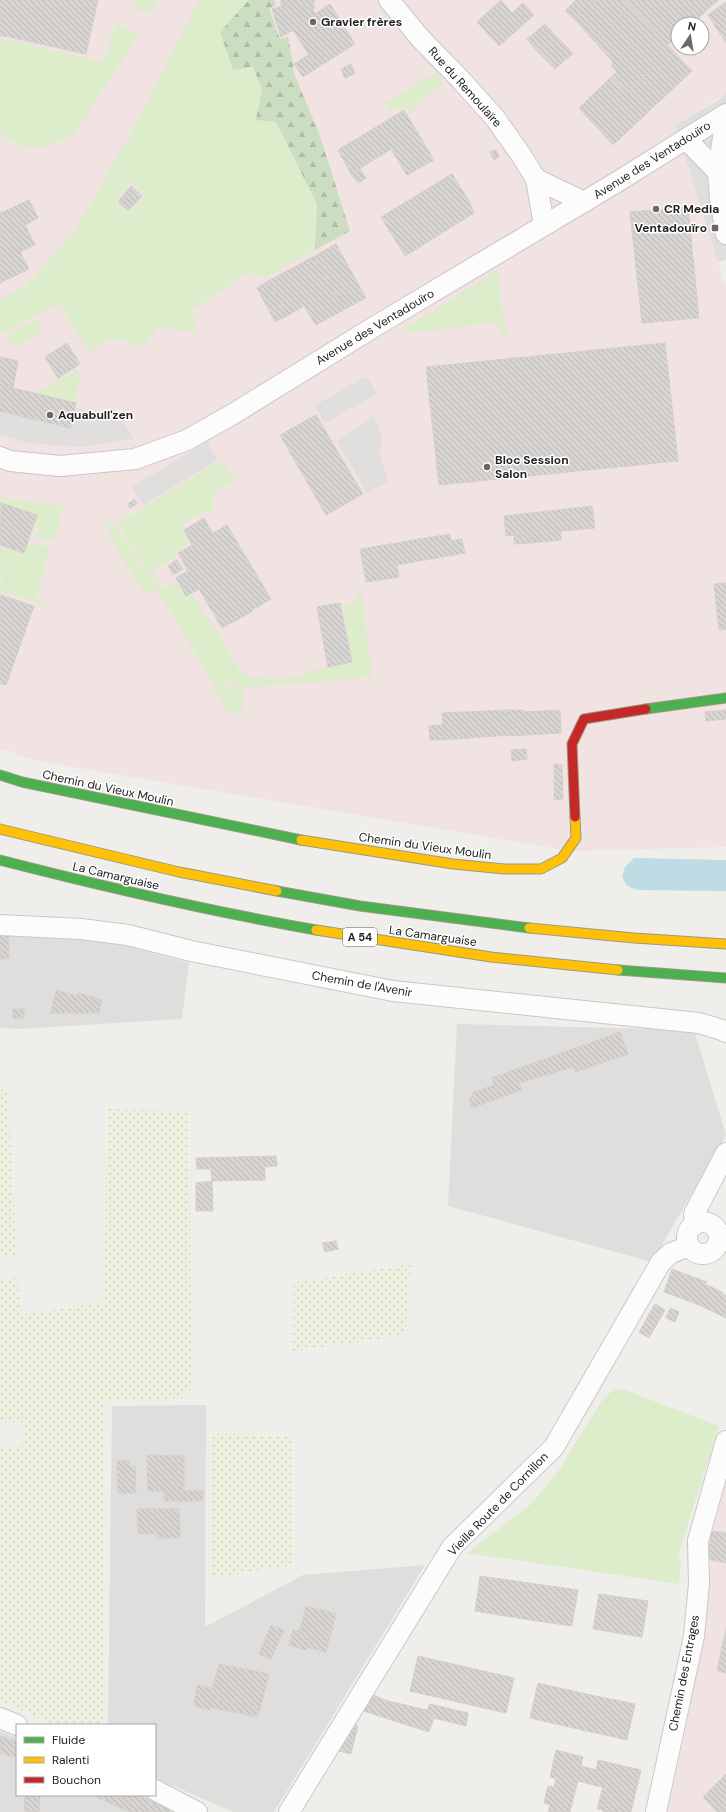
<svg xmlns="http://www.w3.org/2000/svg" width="726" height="1812" font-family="'DM Sans',sans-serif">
  <defs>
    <pattern id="farmland-dots" width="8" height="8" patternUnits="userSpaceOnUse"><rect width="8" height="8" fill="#efefdf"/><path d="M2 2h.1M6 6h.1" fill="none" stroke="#cdcdbf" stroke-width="1.8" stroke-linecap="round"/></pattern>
    <pattern id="forest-firs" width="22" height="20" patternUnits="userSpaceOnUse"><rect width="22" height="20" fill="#cbdec1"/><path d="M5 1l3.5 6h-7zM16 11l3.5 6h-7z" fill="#aebea6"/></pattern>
    <pattern id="building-back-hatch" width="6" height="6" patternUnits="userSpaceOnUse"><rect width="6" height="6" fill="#d7d4d2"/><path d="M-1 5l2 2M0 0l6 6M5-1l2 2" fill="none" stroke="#b8b6b4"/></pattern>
  </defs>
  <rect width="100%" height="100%" fill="#f0eeeb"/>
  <g fill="#dfdedc">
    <path d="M726 93V260L718 262 675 125 719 100Z"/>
    <path d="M0 932 93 937 189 963 182 1019 19 1029 0 1028Z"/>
    <path d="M457 1024 694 1030 726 1135 652 1262 448 1206Z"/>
    <path d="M206 1405 205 1627 303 1575 425 1565 274 1812H233L155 1778V1725H108L112 1406Z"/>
    <path d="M0 1731 17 1738V1795H146L178 1812H0Z"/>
  </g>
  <g fill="#f1e3e1" fill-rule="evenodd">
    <path d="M0 0H726V94L675 125 726 288V847L571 851 37 761 0 748ZM678 24H702V48H678Z"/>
    <path d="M726 1482V1812H668L695 1683 716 1518Z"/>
  </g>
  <g fill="url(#farmland-dots)">
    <path d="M0 1090H8L16 1255 0 1256Z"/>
    <path d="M108 1109 188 1111 192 1387 182 1398 104 1401 103 1725H55L0 1700V1448L23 1446V1422L0 1421V1280L17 1277 22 1315 104 1302Z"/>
    <path d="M411 1264 405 1335 293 1351 294 1283Z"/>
    <path d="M211 1434 291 1436 293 1565 211 1578Z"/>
  </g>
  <g fill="#ddeccb" fill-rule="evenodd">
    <path d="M136 0H158L151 12 135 11Z"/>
    <path d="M200 0H249L220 32 253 67 262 89 256 120 276 122 317 204 315 250 262 279 249 272 192 310 197 333 160 327 140 347 112 338 89 352 59 303 0 335V300L26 286 76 230 141 114ZM131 183 145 196 128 214 115 202Z"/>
    <path d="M117 23 139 34 75 133C45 152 30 153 0 135V38L103 62Z"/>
    <path d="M437 72 444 81 442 85 418 103 411 116 406 105 390 112 385 103Z"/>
    <path d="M497 271 506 336H501L496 323 407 333 403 329Z"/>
    <path d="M36 319 43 332 14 349 7 335Z"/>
    <path d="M77 370 81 377 74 402 36 393Z"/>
    <path d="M222 460 235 482 212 493 214 514 207 511 181 524 189 544 177 551 176 556 152 571 162 588 176 582 186 596 191 593 223 640 239 670 250 678 290 679 311 671 352 662 343 604H354L361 586 372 677 245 688 231 686 214 678 229 688 245 690 241 714 228 712C194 648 154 586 118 523Z"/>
    <path d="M0 496 27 502 68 507 62 512 53 541 35 537 37 528H33L37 515 1 503 0 506Z"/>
    <path d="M113 522 156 590 146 595 120 555 106 525Z"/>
    <path d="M28 543 50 547 36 599 49 604 45 605 0 591 3 572 0 571V547L24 553Z"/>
    <path d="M620 1388 719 1426 678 1556 681 1562 679 1584 467 1553 531 1504 559 1470 603 1399 611 1392Z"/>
  </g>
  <path fill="url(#forest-firs)" d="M249 0H274L276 5 269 9 280 39 288 37 295 76 320 136 350 231 315 250 317 204 276 122 256 120 262 89 253 67 233 70 220 32Z"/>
  <g fill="#e0dfde">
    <path d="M366 376 377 394 325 423 314 406Z"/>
    <path d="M75 408 123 421 134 439 81 447 28 443 0 435V411L70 428Z"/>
    <path d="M374 415 380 430 382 437 379 453 389 481 367 493 337 441Z"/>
    <path d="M207 442 218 460 143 505 132 487Z"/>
  </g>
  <path fill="#bfdbe3" d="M634 858 726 860V891L637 890 627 886 622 877 625 867Z"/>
  <g fill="url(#building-back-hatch)" stroke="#d3d0cc">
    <path d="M0 0H98L86 54 0 35Z"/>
    <path d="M281 0H314V9L281 5Z"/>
    <path d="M501 0 512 13 523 3 534 15 499 46 477 22Z"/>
    <path d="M576 0H595L574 19 565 11Z"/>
    <path d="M595 0H624L631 7 594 41 574 19Z"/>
    <path d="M624 0H718L692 24H678V37L668 45Z"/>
    <path d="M726 2V43L708 15Z"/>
    <path d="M330 4 355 44 317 68 293 30 281 37 272 9 285 5 312 9 315 14Z"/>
    <path d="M631 7 651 27 614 63 594 41Z"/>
    <path d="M545 24 556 36 538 52 527 39Z"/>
    <path d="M651 27 672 50 627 94 611 77 617 72 611 65Z"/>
    <path d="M556 36 573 53 555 69 538 52Z"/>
    <path d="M672 50 692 71 646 114 627 94Z"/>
    <path d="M308 55 317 68 303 77 294 64Z"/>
    <path d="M351 64 355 73 345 78 341 69Z"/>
    <path d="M611 77 646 114 613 145 579 108Z"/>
    <path d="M404 110 434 160 407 175 391 149 351 174 338 150Z"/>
    <path d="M496 150 499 157 494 160 490 152Z"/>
    <path d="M360 169 366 178 358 183 351 174Z"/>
    <path d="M452 174 469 201 474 213 405 256 381 217Z"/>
    <path d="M131 186 142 196 128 211 118 202Z"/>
    <path d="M29 200 38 218 25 225 35 245 20 252 29 269 0 283V211L1 213Z"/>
    <path d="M688 207 699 318 642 323 630 212Z"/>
    <path d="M336 244 366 298 345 309 313 257Z"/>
    <path d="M313 257 345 309 316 325 304 306 287 316 268 281Z"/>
    <path d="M268 281 287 316 275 322 257 288Z"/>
    <path d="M67 343 80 364 58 378 45 357Z"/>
    <path d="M665 343 678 461 439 485 426 367Z"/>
    <path d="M0 357 18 361 13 388 0 385Z"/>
    <path d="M0 385 76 403 70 428 0 411Z"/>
    <path d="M316 415 363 494 326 515 280 435Z"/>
    <path d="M134 499 137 504 130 508 128 504Z"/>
    <path d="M1 503 37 515 24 553 0 545Z"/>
    <path d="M592 506 595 528 561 531V540L531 543 530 534 506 536 504 516Z"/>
    <path d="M204 518 206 522 186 534 184 530Z"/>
    <path d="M206 522 213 533 227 525 271 599 252 610 253 611 222 628 199 589 186 596 176 578 188 571 178 553 192 545 186 534Z"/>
    <path d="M450 534 451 541 462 539 465 553 397 565 399 577 366 582 360 549Z"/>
    <path d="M530 534 531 543 514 544V535Z"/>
    <path d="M177 560 183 569 173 575 168 566Z"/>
    <path d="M726 583V629L719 630 714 584Z"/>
    <path d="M0 595 34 606 6 685 0 684Z"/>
    <path d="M340 603 352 662 328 667 317 607Z"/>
    <path d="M507 710 510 735 443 740 442 713Z"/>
    <path d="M507 710H523V712L560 710 561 733 510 736Z"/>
    <path d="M726 710V719L706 721 705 712Z"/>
    <path d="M442 725 443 740H430L429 726Z"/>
    <path d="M526 749 527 759 512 761 511 750Z"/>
    <path d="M554 764 562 765 563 799 554 800Z"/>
    <path d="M0 933H8L9 958 0 959Z"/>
    <path d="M56 990 77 996 79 993 102 1000 99 1013H51Z"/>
    <rect x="13" y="1009" width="11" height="9"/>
    <path d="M620 1032 628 1054 575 1072 573 1067 519 1083 522 1090 499 1098 492 1078Z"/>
    <path d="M494 1085 499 1098 477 1106 472 1093Z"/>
    <path d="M473 1096 477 1106 472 1108 469 1098Z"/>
    <path d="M276 1156 277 1166 265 1167V1180L212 1181 211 1169H197L196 1158Z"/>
    <path d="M212 1181 213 1211H196V1183Z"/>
    <path d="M336 1241 338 1249 325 1252 322 1243Z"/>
    <path d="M672 1269 707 1282 705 1284 720 1291 726 1296V1318L699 1305 664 1292Z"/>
    <path d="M655 1304 665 1310 649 1338 639 1332Z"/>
    <path d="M670 1308 679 1312 675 1322 666 1318Z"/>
    <path d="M147 1455 177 1456 176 1491H148Z"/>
    <path d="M177 1456H184V1491H176Z"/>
    <path d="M129 1460 130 1467 135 1466 136 1493H118L117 1461Z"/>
    <rect x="164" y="1491" width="39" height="10"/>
    <path d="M137 1509H179L180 1538H158V1534H138Z"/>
    <path d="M712 1531 726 1533V1563L710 1560 709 1549Z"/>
    <path d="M480 1576 529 1583 523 1619 475 1611Z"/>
    <path d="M529 1583 578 1590 572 1626 523 1619Z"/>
    <path d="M599 1594 648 1601 642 1637 593 1629Z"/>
    <path d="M306 1606 336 1614 328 1644 309 1639 306 1650 289 1645 293 1630 300 1631Z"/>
    <path d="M271 1625 284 1630 276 1647 264 1642Z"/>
    <path d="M726 1628V1673L717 1671Z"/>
    <path d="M309 1639 328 1644 326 1652 307 1647Z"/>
    <path d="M264 1642 276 1647 271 1659 259 1654Z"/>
    <path d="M418 1656 466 1667 458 1702 410 1691Z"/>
    <path d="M219 1664 269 1674 260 1709 210 1698Z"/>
    <path d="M466 1667 514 1678 506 1713 458 1702Z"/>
    <path d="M538 1683 586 1694 578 1729 530 1718Z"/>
    <path d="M197 1685 212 1688 210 1698 260 1709 257 1717 210 1707V1710L194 1706Z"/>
    <path d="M368 1693 388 1701 427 1710 434 1718 429 1732 357 1709Z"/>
    <path d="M586 1694 635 1704 627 1740 578 1729Z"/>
    <path d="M430 1704 468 1713 466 1726 434 1718 427 1710Z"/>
    <path d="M349 1723 358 1726 351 1754 339 1751Z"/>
    <path d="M0 1736 17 1742V1758L0 1753Z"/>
    <path d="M556 1750 583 1757 581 1766 596 1770 598 1760 641 1770 631 1812H603L609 1789 578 1781 570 1812H548L550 1805 544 1803 548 1786 554 1787 556 1779 550 1777Z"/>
    <path d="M726 1774V1812H717L703 1797Z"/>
    <path d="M603 1787 609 1789 604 1810 597 1809Z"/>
    <path d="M25 1795H40L39 1812 24 1811Z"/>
    <path d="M92 1795H132L125 1810Z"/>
    <path d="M132 1795H138L169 1810V1812H131L125 1810Z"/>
  </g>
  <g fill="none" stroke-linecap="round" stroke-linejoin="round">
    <g stroke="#c9c8c7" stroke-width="22">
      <g id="street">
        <path d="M389 0 420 38 460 79 495 118 521 155 536 179 544 225"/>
        <path d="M726 117 718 172 720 198 726 234"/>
        <path d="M686 139 718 172"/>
        <path d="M536 179 584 202"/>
        <path d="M0 457 10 461 60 466 135 459 187 440 233 414 374 327 617 182 726 114"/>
        <path d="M0 925 81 929 128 935 191 951 393 991 699 1023 722 1030 726 1032"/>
        <circle cx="703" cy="1238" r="16"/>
        <path d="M695 1225 694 1214 726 1153"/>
        <path d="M0 1718 17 1725"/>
        <path d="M155 1790 197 1812"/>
        <path d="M289 1812 452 1547 554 1447 661 1262 671 1253 689 1246"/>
        <path d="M656 1812 694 1636 699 1584 698 1541 726 1441"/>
      </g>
    </g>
    <g stroke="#999a82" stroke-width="11">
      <g id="fast">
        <path d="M646 709 726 698"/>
        <path d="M0 775 22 782 301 840"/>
        <path d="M0 860C105 887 210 911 316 930"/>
        <path d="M277 891 360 906 529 928"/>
        <path d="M618 970 726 978"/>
      </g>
    </g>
    <g stroke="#999a82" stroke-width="11">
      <g id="slow">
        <path d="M0 829 179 872 277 891"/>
        <path d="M301 840 453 864 504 869H541L562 858 576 838 575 817"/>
        <path d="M529 928 634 938 726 944"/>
        <path d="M316 930 491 957 618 970"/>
      </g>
    </g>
    <g stroke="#999a82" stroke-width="11">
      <path id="jam" d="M575 817 572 744 584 719 646 709"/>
    </g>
    <use href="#street" stroke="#fdfcfc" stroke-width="20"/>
    <use href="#fast" stroke="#4caf50" stroke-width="9"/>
    <use href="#slow" stroke="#ffc107" stroke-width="9"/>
    <use href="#jam" stroke="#c62828" stroke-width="9"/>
  </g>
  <g fill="#6a6968" stroke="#fff" stroke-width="1.5">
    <circle cx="313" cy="22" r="4"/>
    <circle cx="656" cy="209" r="4"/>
    <rect x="711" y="224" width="8" height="8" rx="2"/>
    <circle cx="50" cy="415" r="4"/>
    <circle cx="487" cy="467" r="4"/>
  </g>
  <g text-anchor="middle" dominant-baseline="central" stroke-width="3" stroke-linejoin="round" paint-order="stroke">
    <rect fill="#fff" stroke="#646464" stroke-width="1" x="343" y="928" width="34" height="18" rx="3"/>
    <g font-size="11" font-weight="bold" fill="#222">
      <text x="360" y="937">A 54</text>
    </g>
    <g font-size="12" font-weight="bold" fill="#222" stroke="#fff" text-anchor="start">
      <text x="321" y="22">Gravier frères</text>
      <text x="664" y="209">CR Media</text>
      <text x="707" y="228" text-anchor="end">Ventadouïro</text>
      <text x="58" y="415">Aquabull'zen</text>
      <text x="495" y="460">Bloc Session<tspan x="495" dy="14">Salon</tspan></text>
    </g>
    <g font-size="12" fill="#222" stroke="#fff">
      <text transform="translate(465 87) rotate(48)">Rue du Remoulaïre</text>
      <text transform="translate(652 160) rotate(-32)">Avenue des Ventadouïro</text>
      <text transform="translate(375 327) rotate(-31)">Avenue des Ventadouïro</text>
      <text transform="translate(108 788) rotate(12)">Chemin du Vieux Moulin</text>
      <text transform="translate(425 846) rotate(8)">Chemin du Vieux Moulin</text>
      <text transform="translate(116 876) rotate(13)">La Camarguaise</text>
      <text transform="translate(433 936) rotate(8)">La Camarguaise</text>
      <text transform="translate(362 984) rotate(10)">Chemin de l'Avenir</text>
      <text transform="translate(498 1504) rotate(-46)">Vieille Route de Cornillon</text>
      <text transform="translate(684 1673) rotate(-79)">Chemin des Entrages</text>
    </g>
  </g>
  <rect x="16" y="1724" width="140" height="72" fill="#ffffff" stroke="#a7a7a7"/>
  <rect x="24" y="1737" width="20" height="6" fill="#4caf50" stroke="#a7a7a7"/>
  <text x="52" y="1744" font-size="12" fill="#222222">Fluide</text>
  <rect x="24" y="1757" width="20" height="6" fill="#ffc107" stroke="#a7a7a7"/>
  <text x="52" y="1764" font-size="12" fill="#222222">Ralenti</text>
  <rect x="24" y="1777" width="20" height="6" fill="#c62828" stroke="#a7a7a7"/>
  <text x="52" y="1784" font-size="12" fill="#222222">Bouchon</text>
  <g transform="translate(690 36) rotate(12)"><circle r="19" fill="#ffffff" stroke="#a7a7a7"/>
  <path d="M0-3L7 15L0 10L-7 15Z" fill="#6a6968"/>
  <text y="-6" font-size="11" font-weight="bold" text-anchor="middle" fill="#222222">N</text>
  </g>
</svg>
